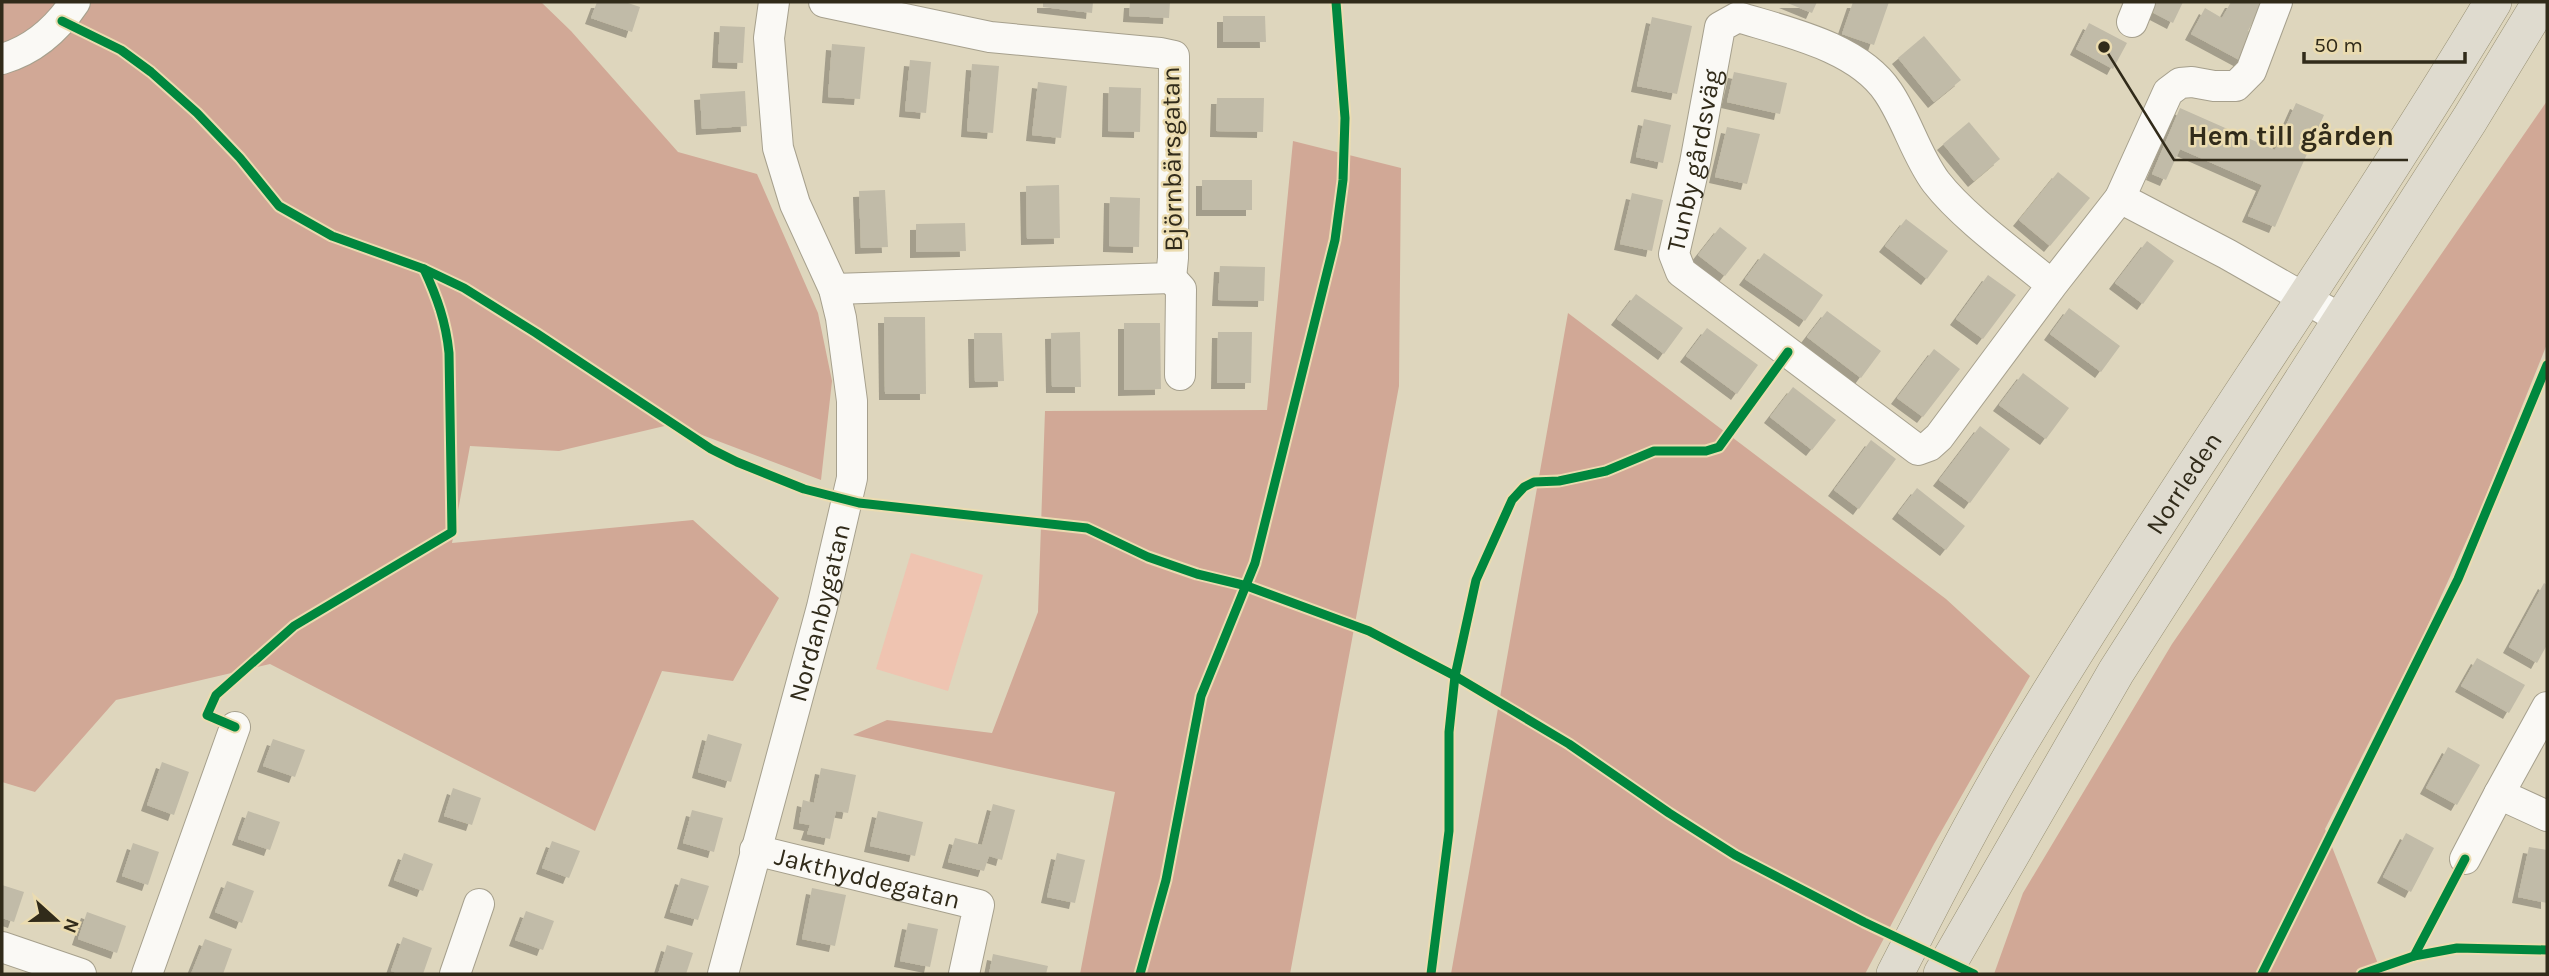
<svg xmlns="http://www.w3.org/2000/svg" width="2549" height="976" font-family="Karla,sans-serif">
  <defs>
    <filter id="shadow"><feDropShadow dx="-6" dy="6" stdDeviation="0" flood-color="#0004"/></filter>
  </defs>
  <rect width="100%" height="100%" fill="#ded6bd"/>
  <path fill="#efc4b1" d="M911 553 983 575 948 691 876 669Z"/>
  <g fill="#d1a896">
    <path d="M2 2H541L571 31 678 152 757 174 818 313 832 381 821 480 673 424 559 451 470 446 452 543 693 520 779 598 733 681 662 671 595 831 270 664 116 700 35 792 2 782Z"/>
    <path d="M2547 101V344L2479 513 2423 636 2325 829 2382 974H1994L2023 893 2172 644Z"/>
    <path d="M1293 141 1401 168 1399 386 1290 974H1080L1115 792 853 735 887 720 992 733 1038 612 1045 411 1267 410Z"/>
    <path d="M1568 313 1946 599 2030 676 1934 844 1865 974H1451Z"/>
  </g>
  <g fill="#c1bba8" filter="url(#shadow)">
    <path d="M597 2H625L640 7 632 32 591 18Z"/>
    <path d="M1043 2H1093L1092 13 1043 7Z"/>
    <path d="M1130 2H1170L1169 18 1129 16Z"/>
    <path d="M1785 2H1817L1812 13Z"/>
    <path d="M1853 2H1889L1874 45 1842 34Z"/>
    <path d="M2154 2H2183L2173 23 2150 11Z"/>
    <path d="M2231 2H2263L2248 31 2259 37 2245 63 2191 34 2205 8 2222 18Z"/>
    <path d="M1223 16H1265L1266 42H1223Z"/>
    <path d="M1652 17 1692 26 1677 94 1637 86Z"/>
    <path d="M2089 23 2127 43 2113 69 2076 49Z"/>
    <path d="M720 26 745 27 743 63 718 62Z"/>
    <path d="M1924 36 1961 80 1934 102 1898 58Z"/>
    <path d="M832 44 865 47 860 99 828 97Z"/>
    <path d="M910 60 931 62 926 113 905 111Z"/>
    <path d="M972 64 999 66 993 133 967 131Z"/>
    <path d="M1734 72 1787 83 1780 114 1727 102Z"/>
    <path d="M1038 82 1067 86 1061 138 1032 135Z"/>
    <path d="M1109 87 1141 88 1140 132 1108 131Z"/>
    <path d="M745 91 747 126 702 129 700 94Z"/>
    <path d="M1217 98H1264L1263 132 1216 131Z"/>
    <path d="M2296 103 2324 115 2275 227 2248 216 2262 185 2180 149 2166 180 2152 174 2180 108 2275 150Z"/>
    <path d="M1644 119 1671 125 1663 163 1636 157Z"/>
    <path d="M1969 122 2000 159 1974 181 1943 144Z"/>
    <path d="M1727 127 1760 134 1747 184 1715 177Z"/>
    <path d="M2058 172 2090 198 2050 246 2019 220Z"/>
    <rect x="1202" y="180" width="50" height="30"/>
    <path d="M1059 185 1060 238 1027 239 1026 186Z"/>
    <path d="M885 190 888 247 861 248 859 191Z"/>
    <path d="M1632 193 1663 200 1652 251 1620 244Z"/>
    <path d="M1110 197 1140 198 1139 247 1109 246Z"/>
    <path d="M1906 219 1948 251 1927 279 1885 246Z"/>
    <path d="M965 223 966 251 916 252V224Z"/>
    <path d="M1720 227 1747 248 1725 276 1698 255Z"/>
    <path d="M2147 241 2174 261 2143 304 2115 283Z"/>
    <path d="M1764 253 1823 295 1805 321 1745 279Z"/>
    <path d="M1220 266 1265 267 1264 301 1218 300Z"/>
    <path d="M1988 275 2016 295 1983 339 1956 319Z"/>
    <path d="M1636 294 1683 328 1664 354 1617 319Z"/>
    <path d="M2069 308 2120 346 2101 372 2050 334Z"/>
    <path d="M1827 311 1881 351 1861 378 1807 337Z"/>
    <path d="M884 317H925L926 394H885Z"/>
    <path d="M1124 323H1160L1161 389 1124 390Z"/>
    <path d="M1707 328 1758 365 1737 394 1686 356Z"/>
    <path d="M1080 332 1081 387H1052L1051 333Z"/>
    <path d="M1218 332H1252L1251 383H1217Z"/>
    <path d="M974 333H1002L1004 381 975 382Z"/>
    <path d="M1934 349 1960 369 1923 417 1897 398Z"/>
    <path d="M2023 373 2069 408 2046 439 1999 405Z"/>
    <path d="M1793 387 1836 420 1812 450 1770 417Z"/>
    <path d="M1980 426 2010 449 1970 503 1939 480Z"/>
    <path d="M1871 440 1896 459 1859 509 1834 490Z"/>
    <path d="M1917 488 1965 526 1946 550 1898 513Z"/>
    <path d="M2544 583 2547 585V645L2537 663 2509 647Z"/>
    <path d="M2477 658 2525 685 2509 713 2461 686Z"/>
    <path d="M708 734 742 744 731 782 698 772Z"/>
    <path d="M273 739 305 750 295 777 263 766Z"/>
    <path d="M2448 747 2480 765 2457 805 2426 788Z"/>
    <path d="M162 762 189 772 174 815 147 805Z"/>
    <path d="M821 768 856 775 848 813 836 811 830 839 807 834 810 825 799 823 803 800 814 803Z"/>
    <path d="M453 788 481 798 472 825 444 816Z"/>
    <path d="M993 804 1015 810 1002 860 989 856 984 871 948 862 955 838 982 845Z"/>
    <path d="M692 810 723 818 714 852 683 843Z"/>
    <path d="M248 811 280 822 270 850 238 839Z"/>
    <path d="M878 811 923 822 915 856 870 846Z"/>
    <path d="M2406 833 2434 848 2411 892 2383 877Z"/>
    <path d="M552 841 580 851 569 878 542 868Z"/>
    <path d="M133 843 159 852 148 885 122 876Z"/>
    <path d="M2529 847 2547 850V903L2518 897Z"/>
    <path d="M404 853 433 864 423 891 394 880Z"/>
    <path d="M1057 853 1085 860 1075 903 1047 897Z"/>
    <path d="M681 878 709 886 698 920 670 912Z"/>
    <path d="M227 881 254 891 242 923 215 912Z"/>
    <path d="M2 885 24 892 14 922 2 918Z"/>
    <path d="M812 888 846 895 835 946 802 939Z"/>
    <path d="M526 911 554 921 543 950 515 940Z"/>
    <path d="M87 912 126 926 117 953 78 939Z"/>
    <path d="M908 923 938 929 930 967 900 961Z"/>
    <path d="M403 937 432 948 423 974H400L391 971Z"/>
    <path d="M205 939 232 949 223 974H191Z"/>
    <path d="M667 945 693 953 686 974H658Z"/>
    <path d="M993 954 1048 966 1046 974H989Z"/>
  </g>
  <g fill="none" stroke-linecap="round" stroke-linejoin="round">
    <g stroke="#a6a08d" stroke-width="32">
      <g id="minor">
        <path d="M824 2 990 37 1160 53 1174 56V67L1173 258 1171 278 834 289"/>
        <path d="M2132 22 2140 2"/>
        <path d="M2 59C33 50 57 29 75 2"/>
        <path d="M2120 198 2227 254 2341 319"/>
        <path d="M1171 278 1181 289 1180 375"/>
        <path id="s1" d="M2052 285 1939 437 1929 446 1918 450 1681 272 1674 254 1695 163 1720 27 1738 17C1787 32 1858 47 1888 92 1907 120 1916 155 1936 182 1964 218 2016 255 2052 285L2120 198 2168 92 2180 83 2192 82 2214 86H2236L2251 71 2277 2"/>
        <path d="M2547 707 2499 794 2547 816"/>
        <path id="s2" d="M755 850 979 905 964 974"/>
        <path d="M2465 859 2499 794"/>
        <path d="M2 947 81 974"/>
        <path d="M147 974 235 727"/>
        <path d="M455 974 479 904"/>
        <path id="s3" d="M723 974 822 607 852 478V401L841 318 834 289 795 204 778 148 769 38 774 2"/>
      </g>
    </g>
    <g stroke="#989074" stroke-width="38">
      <g id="major">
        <path id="s4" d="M1895 974C1935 896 1975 817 2020 742 2171 491 2342 253 2493 2"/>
        <path d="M1942 974 2116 672 2470 119 2541 2"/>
      </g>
    </g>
    <use href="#minor" stroke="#faf9f5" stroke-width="30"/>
    <use href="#major" stroke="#dfdbcf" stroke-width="37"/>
    <g stroke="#ebdcb0" stroke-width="13">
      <g id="cycleway">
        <path d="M62 21 121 50 151 72 197 113 240 158 279 206 332 236 424 269 464 288 536 333 711 449 737 462 804 489 859 503 1087 528 1148 557 1197 574 1247 586 1369 631 1455 676 1569 744 1669 813 1735 855 1864 922 1974 974"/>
        <path d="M235 727 207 715 216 695 294 626 452 532 449 353C446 322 437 297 424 269"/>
        <path d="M2414 956 2465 859"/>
        <path d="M1140 974 1166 880 1201 696 1255 563 1335 240 1343 180 1345 118 1336 2"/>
        <path d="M1431 974 1449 831V732L1455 676 1476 580 1512 500 1524 487 1534 482 1559 481 1606 471 1654 451H1706L1719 447 1788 352"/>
        <path d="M2262 974 2458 579 2547 365"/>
        <path d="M2362 974 2414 956 2457 948 2547 950"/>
      </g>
    </g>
    <use href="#cycleway" stroke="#00873e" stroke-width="9"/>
  </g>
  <g text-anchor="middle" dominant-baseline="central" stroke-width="5" stroke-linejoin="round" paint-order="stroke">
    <g font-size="26" fill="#312b1a" stroke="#ebdcb0">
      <text transform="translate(1172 159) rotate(-91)">Björnbärsgatan</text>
      <text stroke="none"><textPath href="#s1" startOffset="626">Tunby gårdsväg</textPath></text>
      <text stroke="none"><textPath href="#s4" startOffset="570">Norrleden</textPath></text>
      <text stroke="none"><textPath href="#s3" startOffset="374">Nordanbygatan</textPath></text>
      <text stroke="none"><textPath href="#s2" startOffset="116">Jakthyddegatan</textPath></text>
    </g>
  </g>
  <path fill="none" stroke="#312b1a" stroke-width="2.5" d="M2104 47L2174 160H2408"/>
  <circle fill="#312b1a" stroke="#ebdcb0" stroke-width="2.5" cx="2104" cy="47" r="7"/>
  <g font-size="28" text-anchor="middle" font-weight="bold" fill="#312b1a" stroke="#ebdcb0" stroke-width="5" stroke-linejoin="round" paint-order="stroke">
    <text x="2291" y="145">Hem till gården</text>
  </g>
  <rect width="2549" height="976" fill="none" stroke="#312b1a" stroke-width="7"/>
  <g transform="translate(56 920) rotate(111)" stroke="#ebdcb0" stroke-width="5" paint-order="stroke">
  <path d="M0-5L12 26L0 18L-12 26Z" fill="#312b1a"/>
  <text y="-10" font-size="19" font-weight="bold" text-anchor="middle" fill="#312b1a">N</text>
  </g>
  <path d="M2304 52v10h161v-10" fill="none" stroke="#312b1a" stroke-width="3.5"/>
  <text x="2314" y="52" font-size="21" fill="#312b1a" stroke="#ebdcb0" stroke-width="5" paint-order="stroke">50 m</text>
</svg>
